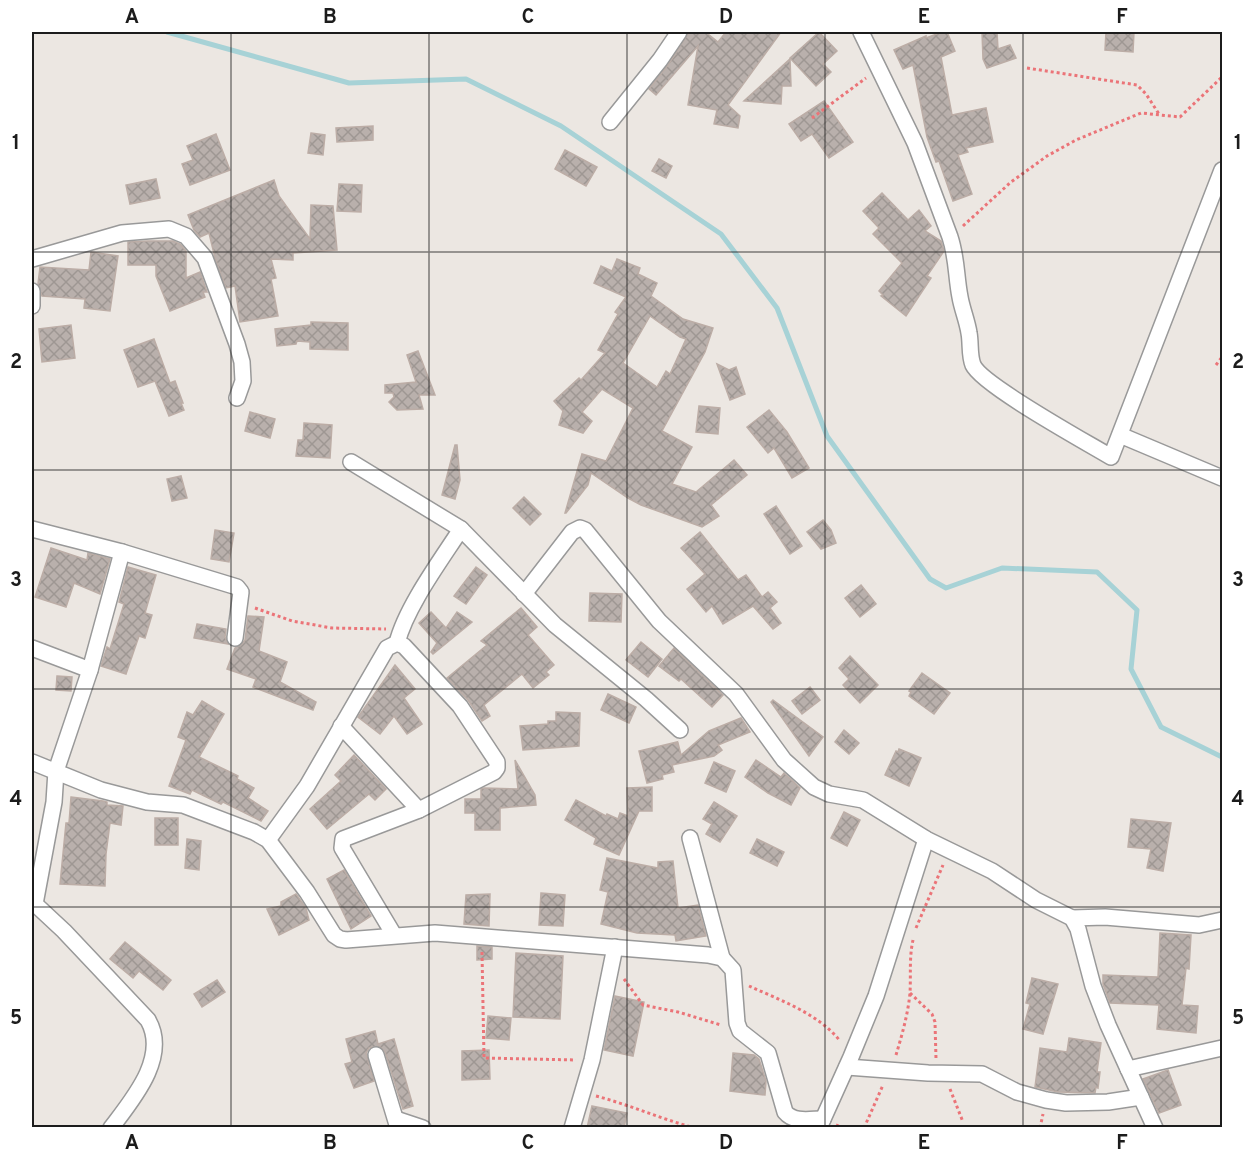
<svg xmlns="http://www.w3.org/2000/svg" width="1254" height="1159" font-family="Overpass,sans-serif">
  <defs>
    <pattern id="building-cross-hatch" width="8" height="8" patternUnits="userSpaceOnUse" patternTransform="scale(1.5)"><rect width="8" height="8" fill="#b9b0ac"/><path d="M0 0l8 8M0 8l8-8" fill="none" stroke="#9e9793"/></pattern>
  </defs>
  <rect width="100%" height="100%" fill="#ece7e2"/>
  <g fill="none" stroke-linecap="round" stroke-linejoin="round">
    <path stroke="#a7d2d6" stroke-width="5" d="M167 32 349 83 466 79 561 126 721 234 777 308 827 436 930 579 946 588 1002 568 1097 572 1137 610 1131 669 1161 727 1222 757"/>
  </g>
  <g fill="url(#building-cross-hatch)" stroke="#bcada6" stroke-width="1.5" fill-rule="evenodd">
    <path d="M689 32H710L708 34 718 42 726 32H781L728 105 740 116 738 128 714 124 717 110 688 105 698 46 656 95 649 89 668 65Z"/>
    <path d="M819 32 837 51 823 64 831 72 816 86 790 58Z"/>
    <path d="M942 32H947L955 51 941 57 952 115 986 108 993 142 966 148 968 152 958 155 972 194 953 201 939 161 936 162 927 137 913 65 903 69 894 50 926 36V38Z"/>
    <path d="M982 32H997L998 49 1010 45 1016 58 987 68 983 59Z"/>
    <path d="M1106 32H1134L1133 52 1105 50Z"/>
    <path d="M790 59 791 86H782L781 104 744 101Z"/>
    <path d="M824 101 853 142 829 158 812 134 801 141 789 124Z"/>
    <path d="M373 126V140L337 142 336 128Z"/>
    <path d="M311 133 325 135 323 155 308 153Z"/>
    <path d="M216 134 230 170 190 185 182 164 193 160 187 146Z"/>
    <path d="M565 150 597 167 586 186 555 169Z"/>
    <path d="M659 159 672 166 666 178 652 171Z"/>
    <path d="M156 179 160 198 130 204 126 185Z"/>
    <path d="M274 180 279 196 310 239 311 205 333 206 337 250 293 253V260L271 259 276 278 271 279 278 316 240 322 235 286 226 288 215 258 209 233 200 237 194 230 188 215Z"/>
    <path d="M339 184 362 185 361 212 337 211Z"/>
    <path d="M882 193 908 220 919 210 931 226 925 231 941 241 944 251 927 276 931 278 906 316 881 296 883 295 879 291 902 263 873 234 879 228 863 211Z"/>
    <path d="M148 241H173L180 244 186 251V278L200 272 207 292H203L205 297 170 311 156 276V265H128V242Z"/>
    <path d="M91 252 118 256 110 311 84 308 85 299 42 296 38 284 40 267 89 270Z"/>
    <path d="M617 259 640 268 638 274 657 283 651 296 683 319 713 328 705 352 662 431 692 447 672 484 696 492 734 460 747 475 711 505 719 516 702 527 641 505 628 498 591 473 588 485 566 513H565L582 454 606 461 633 408 602 389 582 412 592 421 583 433 559 425 563 411 554 401 579 378 581 380 605 353 598 350 618 314 615 312 626 297 594 283 601 266 612 271ZM650 316 680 337 686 339 670 374 666 371 657 387 623 363Z"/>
    <path d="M311 322 348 323V350L310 349V342L297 341 296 344 277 346 275 329 311 325Z"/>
    <path d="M71 325 75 358 42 362 39 329Z"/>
    <path d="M154 339 170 383 175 381 183 403H181L184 410 169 416 155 381 138 387 124 350Z"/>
    <path d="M418 351 435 395H419L423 409 397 410 389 402 394 397 393 393H385V385L416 382 407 355Z"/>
    <path d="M717 364 729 370 736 367 745 394 730 400Z"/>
    <path d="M699 406 720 408 718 434 696 432Z"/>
    <path d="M769 410 787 432 809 468 792 478 774 448 768 453 747 427Z"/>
    <path d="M250 412 275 419 270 438 245 431Z"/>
    <path d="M304 423 332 425 330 458 296 456 298 440H303Z"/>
    <path d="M455 445H457L460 480 455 499 442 495Z"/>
    <path d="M181 476 187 498 172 501 167 479Z"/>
    <path d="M524 497 541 514 530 525 513 508Z"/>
    <path d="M776 506 802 546 790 554 764 514Z"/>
    <path d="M823 520 831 530 836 543 821 549 807 532Z"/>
    <path d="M215 530 234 533 229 562 211 559Z"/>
    <path d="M700 532 738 580 746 575 762 597 768 592 777 602 770 608 781 623 773 629 753 606 723 624 712 606 706 612 687 589 705 574 681 548Z"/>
    <path d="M51 548 87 560 88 553 110 559 100 594 74 583 66 607 35 597Z"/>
    <path d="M128 567 156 575 145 613 152 615 145 638 139 636 126 674 101 666 107 647 110 649 124 604 119 602Z"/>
    <path d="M476 567 487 575 466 604 454 596Z"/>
    <path d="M861 585 876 604 860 617 845 598Z"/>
    <path d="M590 593 622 594 621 622 589 621Z"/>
    <path d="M521 608 537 627 528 635 554 665 546 672 549 675 533 688 522 674 484 705 490 716 482 721 468 700 447 678 487 645 481 641Z"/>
    <path d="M431 612 446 628 457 612 472 622 433 654 431 652 437 643 419 623Z"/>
    <path d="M248 616 264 617 259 651 287 662 280 682 316 702 313 710 253 687 256 679 227 669 235 648 242 644 245 640Z"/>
    <path d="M197 624 226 629 225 637 228 644 194 638Z"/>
    <path d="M641 642 662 659 648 677 626 660Z"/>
    <path d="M674 648 723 695 712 707 681 679 679 681 659 666Z"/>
    <path d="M850 656 878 685 860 703 843 685 849 679 839 668Z"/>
    <path d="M395 665 415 689 404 698 422 724 407 734 394 716 380 734 358 717Z"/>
    <path d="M922 673 950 693 934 714 909 696 911 692 909 691Z"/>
    <path d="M57 676 72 677 71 691 56 690Z"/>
    <path d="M810 687 820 700 802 714 792 701Z"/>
    <path d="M608 694 636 707 629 723 601 710Z"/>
    <path d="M773 700 823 737 809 756 771 702Z"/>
    <path d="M202 701 224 714 199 757 238 776 237 779 254 788 248 798 268 811 261 821 223 802 221 804 192 790 190 794 169 786 186 740 178 737 187 712 193 715Z"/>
    <path d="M556 712 580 713 579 746 523 750 520 726 548 724V721H556Z"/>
    <path d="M741 718 750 732 718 745 722 750 714 756 672 765 674 772 662 775 663 779 647 783 639 751 677 742 675 745 678 743 681 755 709 731Z"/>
    <path d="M844 730 859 743 849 754 835 742Z"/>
    <path d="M899 749 921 758 909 786 885 775 896 751 898 752Z"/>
    <path d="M354 755 386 789 375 800 369 794 327 829 310 809 341 781 335 775Z"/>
    <path d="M515 760 535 795 536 805 500 808V830H475V813H465V799H481V789L484 788 518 789Z"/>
    <path d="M756 760 781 777 784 773 800 788 791 805 768 793 745 777Z"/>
    <path d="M714 762 735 771 726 792 705 783Z"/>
    <path d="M652 787V811H639L619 855 594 844 596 838 565 820 576 800 606 816 607 814 618 819 620 813 628 816 627 788Z"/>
    <path d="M71 797 103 801 107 802V805L123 806 121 825 110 823 106 854 105 886 60 884 66 823H69Z"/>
    <path d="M714 802 737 816 720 842 706 834 712 824 703 819Z"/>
    <path d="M844 812 860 820 847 846 831 838Z"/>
    <rect x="155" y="818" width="23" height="27"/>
    <path d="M1131 819 1171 823 1163 871 1147 868 1151 849 1128 847Z"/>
    <path d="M187 839 201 841 199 870 185 868Z"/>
    <path d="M757 839 784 852 777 866 750 853Z"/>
    <path d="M607 858 658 868V862L673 861 678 908 698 905 706 936 676 941 675 935 637 933 601 924 608 892 600 890Z"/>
    <path d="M344 870 371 916 351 929 327 879Z"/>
    <path d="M541 893 565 895 563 926 539 925Z"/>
    <path d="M296 894 306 908 309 920 279 935 267 909 281 906V902Z"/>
    <path d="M490 894 489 926 464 924 466 895Z"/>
    <path d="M1160 933 1191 935 1189 969 1186 968 1182 1005 1198 1006 1196 1033 1157 1029 1159 1005 1110 1003 1103 984V975L1158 977Z"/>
    <path d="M125 942 171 980 163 990 139 971 133 978 110 959Z"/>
    <path d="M477 946 492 947V959L477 960Z"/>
    <path d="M516 953 563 956 560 1019 513 1017Z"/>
    <path d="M1032 978 1058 984 1043 1034 1023 1029 1030 1004 1026 1003Z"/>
    <path d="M217 980 225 992 202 1007 194 994Z"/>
    <path d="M615 996 644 1002 633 1056 604 1050Z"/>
    <path d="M488 1016 511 1018 509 1040 486 1038Z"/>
    <path d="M375 1031 378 1044 394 1039 413 1106 403 1109 385 1052 379 1046 369 1048 366 1053 374 1081 354 1088 345 1064 352 1062 346 1039Z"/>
    <path d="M1069 1038 1101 1043 1097 1072H1100L1098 1088 1096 1087 1095 1093 1058 1092 1035 1087 1040 1048 1067 1052Z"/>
    <path d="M489 1050 490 1079 462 1080V1051Z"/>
    <path d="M733 1053 754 1055 759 1059 766 1081 765 1095 730 1091Z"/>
    <path d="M1168 1070 1181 1105 1159 1113 1143 1079Z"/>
    <path d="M592 1106 627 1113 624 1128H587Z"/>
  </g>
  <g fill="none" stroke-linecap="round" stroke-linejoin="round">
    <g stroke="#999" stroke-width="18">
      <g id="street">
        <path d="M861 32 915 143 950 237C957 258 956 277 960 297 962 309 967 320 969 333 971 343 969 355 973 365 982 385 1086 442 1111 457L1222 170"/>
        <path d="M610 122 660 60 679 32"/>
        <path d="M32 259 122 233 169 229 186 236 205 258 237 344 242 362 243 381 237 398"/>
        <path d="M32 291V306"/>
        <path d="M1120 435 1222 478"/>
        <path d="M351 462 461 529 555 625 646 699 680 730"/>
        <path d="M32 529 122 552 237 587 241 592 235 638"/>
        <path d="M524 594 572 532 580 528 585 530 659 621 736 694 784 760 814 787 829 794 863 800 926 839 992 871 1036 900 1072 918 1078 929 1093 986 1108 1025 1155 1128"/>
        <path d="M397 643C406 607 441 560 461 529"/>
        <path d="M32 648 90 670"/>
        <path d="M341 726 419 810"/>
        <path d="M32 762 101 790 147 802 183 805 254 832 268 840 307 892 334 935 340 939 346 940 435 933 708 955 722 958 733 970 737 1023 740 1031 768 1053 785 1112C794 1123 810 1119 823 1119"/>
        <path d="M690 838 722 958"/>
        <path d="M268 840 307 786 387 648 397 643 404 646 460 706 497 762V768L494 772 419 810 343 839 342 848 394 935"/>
        <path d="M32 904H35L64 931 148 1020C169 1057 133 1099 111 1128"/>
        <path d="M35 904 54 802 56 771 90 670 122 552"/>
        <path d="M1072 918 1105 917 1199 925 1222 920"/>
        <path d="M376 1055 398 1128"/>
        <path d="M847 1067 928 1073 982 1074 1017 1092 1046 1100 1066 1103 1108 1102 1141 1097"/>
        <path d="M1128 1069 1222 1048"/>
        <path d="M396 1119 423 1128"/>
        <path d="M572 1128 592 1060 615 947"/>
        <path d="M819 1128 851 1057 876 996 926 839"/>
      </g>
    </g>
    <g stroke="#eb7478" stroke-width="3" stroke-dasharray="3 3" stroke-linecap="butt">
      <path d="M1027 68 1137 85 1146 94 1159 114"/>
      <path d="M812 118 866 78"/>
      <path d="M963 226 1011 182 1047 156 1076 140 1141 113 1180 117 1222 77"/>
      <path d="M1216 365 1222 357"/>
      <path d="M255 608 292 621 332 628 386 629"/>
      <path d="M916 928 943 865"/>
      <path d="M482 952 484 1058 576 1060"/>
      <path d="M624 979 643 1005 678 1012 721 1025"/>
      <path d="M749 986C780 1000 819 1014 840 1041"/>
      <path d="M910 993 932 1014 935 1022 936 1059"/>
      <path d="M896 1055C902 1035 908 1014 910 993 911 975 909 958 913 940"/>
      <path d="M950 1089 963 1122"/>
      <path d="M596 1096C630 1105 661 1119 695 1128"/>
      <path d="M836 1125 843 1128"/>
      <path d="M864 1128 883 1085"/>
      <path d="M1040 1128 1043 1114"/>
    </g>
    <use href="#street" stroke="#fff" stroke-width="15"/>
  </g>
  <path fill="none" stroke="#1c1c1c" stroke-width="1.5" stroke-opacity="0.55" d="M231 32V1128M429 32V1128M627 32V1128M825 32V1128M1023 32V1128M32 252H1222M32 470H1222M32 689H1222M32 907H1222"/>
  <rect width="1254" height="1159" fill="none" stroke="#ffffff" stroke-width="66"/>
  <rect x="33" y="33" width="1188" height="1093" fill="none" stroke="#1c1c1c" stroke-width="2"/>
  <g font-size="20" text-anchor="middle" font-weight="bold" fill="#1c1c1c">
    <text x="132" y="23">A</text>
    <text x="330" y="23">B</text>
    <text x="528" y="23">C</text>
    <text x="726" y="23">D</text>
    <text x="924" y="23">E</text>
    <text x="1122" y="23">F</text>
    <text x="16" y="149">1</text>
    <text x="1238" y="149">1</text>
    <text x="16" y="368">2</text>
    <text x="1238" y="368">2</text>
    <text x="16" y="586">3</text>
    <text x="1238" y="586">3</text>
    <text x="16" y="805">4</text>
    <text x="1238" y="805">4</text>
    <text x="16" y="1024">5</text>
    <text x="1238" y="1024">5</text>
    <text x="132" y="1149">A</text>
    <text x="330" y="1149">B</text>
    <text x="528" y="1149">C</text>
    <text x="726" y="1149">D</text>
    <text x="924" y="1149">E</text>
    <text x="1122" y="1149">F</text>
  </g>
</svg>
